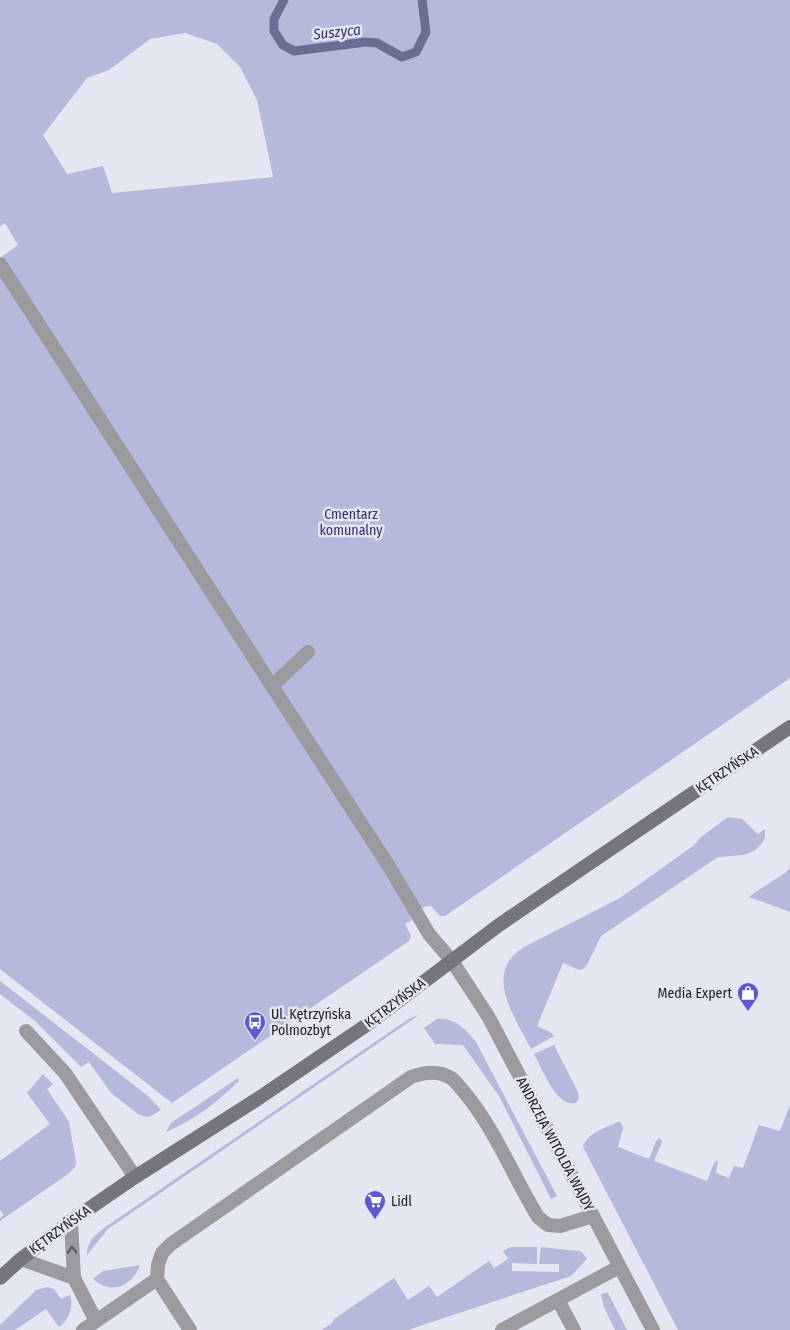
<svg xmlns="http://www.w3.org/2000/svg" width="790" height="1330" font-family="'Fira Sans Condensed',sans-serif">
  <rect width="100%" height="100%" fill="#e4e6f2"/>
  <g fill="#b5b9db" fill-rule="evenodd">
    <path d="M0 0H790V678L445 916H440L431 906H426L410 917 412 920 405 924 411 936 409 941 172 1103 0 969V258L18 245 5 223 0 226ZM185 33 217 44 240 67 257 100 273 177 112 193 103 166 67 174 43 135 87 78 109 70 150 39Z"/>
    <path d="M728 817 742 819 758 834 765 829V837L763 842 754 851 744 855 718 857 601 936 587 965 583 969 579 970 563 963 537 1026 552 1033 554 1036 531 1049C515 1017 482 973 524 947L620 898 693 846 701 837Z"/>
    <path d="M790 868V912L749 897C762 886 778 880 790 868Z"/>
    <path d="M0 981 148 1096 161 1110 151 1116 146 1117 138 1114 111 1093 89 1062 81 1067 35 1021 0 994Z"/>
    <path d="M419 1015 108 1229 87 1255C87 1241 94 1236 104 1228L410 1018Z"/>
    <path d="M437 1019C455 1017 466 1030 476 1042L557 1196 551 1199 499 1096 463 1045 435 1044 424 1028Z"/>
    <path d="M554 1045 578 1092 579 1099 576 1103C556 1108 542 1068 534 1054Z"/>
    <path d="M43 1074 53 1084 47 1089 69 1122 76 1162 75 1167 68 1174 0 1221V1218L4 1215 0 1210V1161L50 1124 27 1093Z"/>
    <path d="M238 1078 239 1081C214 1104 198 1118 166 1132L171 1123Z"/>
    <path d="M790 1105V1330H678L583 1147C587 1133 605 1128 618 1122H620L623 1128 618 1147 649 1159 656 1141 660 1138 662 1142 654 1161 707 1181 714 1163 718 1160 716 1173 729 1178 734 1166 743 1168 759 1125 780 1131Z"/>
    <path d="M511 1247H537V1264L512 1263V1271L559 1272V1264H539L541 1247 578 1251 582 1252 587 1259 571 1276 408 1330H322L332 1323 334 1319 394 1278 408 1300 429 1286 437 1297 489 1261 494 1268 508 1259 503 1251Z"/>
    <path d="M140 1265C132 1287 111 1295 93 1279L103 1271Z"/>
    <path d="M47 1287 54 1289 61 1299 70 1295C74 1307 69 1320 59 1327L46 1309 15 1330H0V1325L36 1290Z"/>
    <path d="M603 1293H608L627 1330H615L604 1307 601 1295Z"/>
  </g>
  <g fill="none" stroke-linecap="round" stroke-linejoin="round">
    <path stroke="#6b6e94" stroke-width="9" d="M284 0 274 19V31L283 45 294 51 366 42 377 43 402 57 416 52 426 32 422 0"/>
    <g stroke="#9a9a9f" stroke-width="14">
      <path d="M0 264 272 686"/>
      <path d="M308 652 272 686 390 868 429 934 452 961"/>
      <path d="M26 1031 65 1073 135 1177"/>
      <path d="M71 1221 74 1278 96 1321"/>
      <path d="M21 1259 74 1278"/>
      <path d="M558 1300 574 1330"/>
      <path d="M83 1330 157 1279"/>
      <path d="M190 1330 157 1279 158 1265 162 1253 171 1244 411 1077C424 1072 438 1070 451 1078 456 1081 460 1088 464 1092 495 1129 513 1176 538 1217L548 1225 560 1226 593 1216"/>
      <path d="M502 1330 619 1267"/>
    </g>
    <path stroke="#9a9a9f" stroke-width="14" d="M452 961 488 1016 653 1330"/>
    <path stroke="#75767d" stroke-width="14" d="M0 1278 21 1259 71 1221 135 1177 256 1100 368 1024 499 925 790 727"/>
  </g>
  <defs><path id="oneway-chevron" d="M-2-3.5L2.5 0L-2 3.5" fill="none" stroke-width="1.6" stroke-linecap="round" stroke-linejoin="round" transform="scale(1.25)"/></defs>
  <use stroke="#55555a" href="#oneway-chevron" transform="translate(72 1250) rotate(-93)"/>
  <defs>
    <g id="shop-pin" transform="scale(1.125)"><path d="M0 17L-7.5 6A9.5 9.5 0 1 1 7.5 6Z" fill="#5e59d1" stroke="#e4e6f2"/><path d="M-5-2.5h2.3a2.7 3.5 0 0 1 5.4 0H5L5.5 6h-11ZM-1.5-2.5h3a1.5 2.3 0 0 0-3 0Z" fill="#fff"/></g>
    <g id="bus-pin" transform="scale(1.125)"><path d="M0 17L-7.5 6A9.5 9.5 0 1 1 7.5 6Z" fill="#5e59d1" stroke="#e4e6f2"/><path d="M-5-6H5V4H4V6H2V4H-2V6H-4V4H-5ZM-3.5-4V0h7V-4ZM-3.5 1.2v1.5H-2V1.2ZM2 1.2v1.5H3.5V1.2Z" fill="#fff"/></g>
    <g id="supermarket-pin" transform="scale(1.125)"><path d="M0 17L-7.5 6A9.5 9.5 0 1 1 7.5 6Z" fill="#5e59d1" stroke="#e4e6f2"/><path d="M-6-5.5h2.5l.6 2H6L4.5 2H-2.5L-4.4-4H-6ZM-1.5 3.2a1.3 1.3 0 1 0 .1 0ZM3 3.2a1.3 1.3 0 1 0 .1 0Z" fill="#fff"/></g>
  </defs>
  <g fill-rule="evenodd">
    <use href="#shop-pin" x="748" y="993"/>
    <use href="#bus-pin" x="255" y="1022"/>
    <use href="#supermarket-pin" x="375" y="1201"/>
  </g>
  <g text-anchor="middle" dominant-baseline="central" stroke-width="5" stroke-linejoin="round" paint-order="stroke">
    <g font-size="14" fill="#2e2c6c" stroke="#e4e6f2">
      <text x="351" y="514">Cmentarz<tspan x="351" dy="16">komunalny</tspan></text>
    </g>
    <g font-size="14" fill="#1c1c21" stroke="#e4e6f2">
      <text transform="translate(727 770) rotate(-34)">KĘTRZYŃSKA</text>
      <text transform="translate(395 1003) rotate(-37)">KĘTRZYŃSKA</text>
      <text transform="translate(555 1144) rotate(62)">ANDRZEJA WITOLDA WAJDY</text>
      <text transform="translate(60 1230) rotate(-36)">KĘTRZYŃSKA</text>
    </g>
    <g font-size="14" fill="#1c1c21" stroke="#e4e6f2" text-anchor="start">
      <text x="732" y="993" text-anchor="end">Media Expert</text>
      <text x="271" y="1014">Ul. Kętrzyńska<tspan x="271" dy="16">Polmozbyt</tspan></text>
      <text x="391" y="1201">Lidl</text>
    </g>
    <g font-size="15" font-style="italic" fill="#323171" stroke="#e4e6f2">
      <text transform="translate(337 32) rotate(-6)">Suszyca</text>
    </g>
  </g>
</svg>
